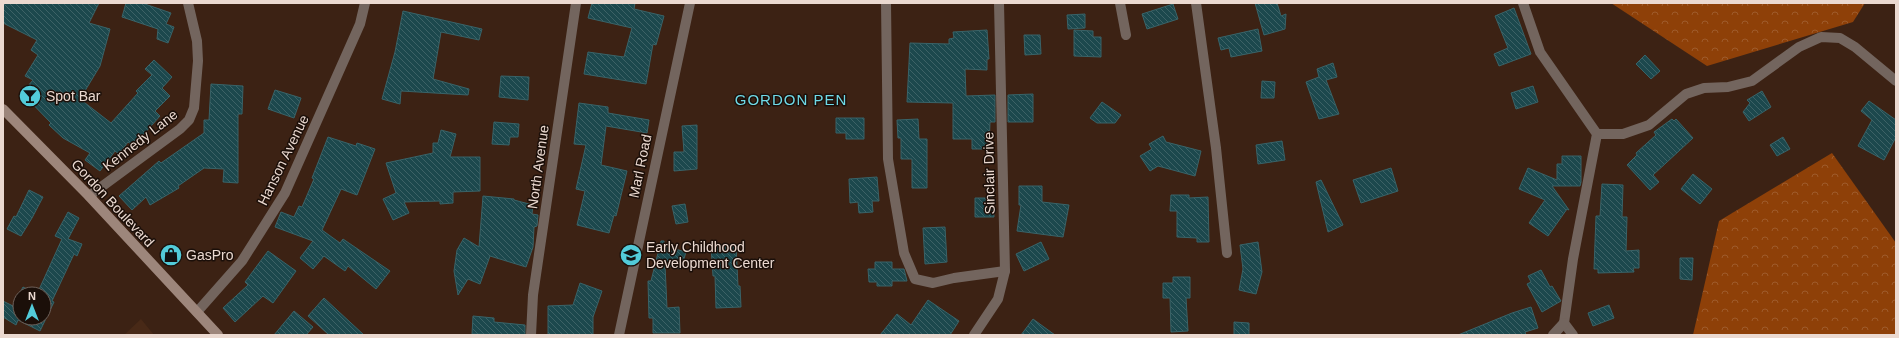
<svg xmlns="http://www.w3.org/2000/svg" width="1899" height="338" font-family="Helvetica,sans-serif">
  <defs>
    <pattern id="forest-crowns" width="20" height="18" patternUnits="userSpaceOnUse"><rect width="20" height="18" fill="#8e4008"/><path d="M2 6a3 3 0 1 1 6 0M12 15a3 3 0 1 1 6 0" fill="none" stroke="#9e5b2b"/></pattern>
    <pattern id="building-back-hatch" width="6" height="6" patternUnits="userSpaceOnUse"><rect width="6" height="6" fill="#1c484d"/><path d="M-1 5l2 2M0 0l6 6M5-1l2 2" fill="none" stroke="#3d6266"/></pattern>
  </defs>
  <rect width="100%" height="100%" fill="#3c2214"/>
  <path fill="#482917" d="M141 319 154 335H124Z"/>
  <g fill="url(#forest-crowns)">
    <path d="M1611 3H1865L1853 22 1707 66Z"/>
    <path d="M1832 153 1896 243V335H1693L1719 221Z"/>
  </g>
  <g fill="url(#building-back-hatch)" stroke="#396368" fill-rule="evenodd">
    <path d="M3 3H99L89 23 110 29 100 66 80 99 111 123 138 93 136 91 152 75 145 69 154 60 172 77 162 88 170 96 155 111 160 116 133 146 128 142 119 154 115 151 100 171 85 160 90 153 63 138 49 125 51 123 22 93 33 80 25 76 38 55 31 50 37 40 3 23Z"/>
    <path d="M126 3H142L171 13 166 24 174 27 168 43 157 39 158 29 122 17Z"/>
    <path d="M592 3H635L634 9 664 16 656 45 653 44 646 84 584 74 588 52 624 57 632 28 588 18Z"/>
    <path d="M1255 3H1277L1281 16 1286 14 1285 29 1264 35Z"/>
    <path d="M1173 4 1178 19 1147 29 1142 14Z"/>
    <path d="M1514 8 1531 54 1499 66 1494 54 1508 48 1495 16Z"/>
    <path d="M403 11 482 29 479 40 441 32 433 79 469 89 468 95 401 91 400 104 382 99 395 52Z"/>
    <path d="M1085 14V28L1068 29 1067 15Z"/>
    <path d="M1258 29 1262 51 1231 57 1229 48 1221 50 1218 38Z"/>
    <path d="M987 30 989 59H987V70L965 69 966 96 995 95V122H990L989 149H972V139H953V103L907 102 910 43 949 44V39L954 38 953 32Z"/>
    <path d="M1074 30 1093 31V37H1101V57L1074 56Z"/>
    <path d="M1024 35H1040L1041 54 1025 55Z"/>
    <path d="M1645 55 1660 71 1651 79 1636 64Z"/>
    <path d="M1333 63 1337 77 1326 80 1339 114 1319 119 1306 82 1319 77 1317 69Z"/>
    <path d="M501 76 529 77 528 100 499 97Z"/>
    <path d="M1262 81 1275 82 1274 98H1261Z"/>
    <path d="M211 84 243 86 242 114H238V183L223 182 224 169 204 168 178 186 179 188 150 205 146 197 132 210 119 196 159 161 161 163 204 133V120H209Z"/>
    <path d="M1533 86 1538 102 1516 109 1511 93Z"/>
    <path d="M275 90 301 98 294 118 268 109Z"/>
    <path d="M1762 91 1771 107 1749 121 1743 112 1750 103 1747 100Z"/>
    <path d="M1033 94V122H1008V95Z"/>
    <path d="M1869 101 1896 120V137L1884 160 1858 146 1872 120 1861 111Z"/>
    <path d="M1102 102 1121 115 1115 123H1097L1090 118Z"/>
    <path d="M579 103 608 107V113L649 120 647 133 606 126 601 165 627 171 616 216 614 215 609 233 577 225 585 191 576 189 586 145 574 144Z"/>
    <path d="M836 118H864V139H846V133H836Z"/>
    <path d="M918 119 919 139H927V188H912V159H901V138H898L897 120Z"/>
    <path d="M1672 119 1674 121 1676 119 1693 138 1653 175 1659 182 1650 190 1627 165 1637 155 1636 153 1656 135 1654 132Z"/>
    <path d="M494 122 519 124 518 137H510L509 145 492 144Z"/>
    <path d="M697 125V169L674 171V152H684L682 126Z"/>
    <path d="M441 130 456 134 450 157H480V191L453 192V203L440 204V201L404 202 409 213 393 220 383 199 396 193 386 163 433 153V143H438Z"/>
    <path d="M1163 136 1166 142 1201 151 1195 176 1158 166 1150 171 1140 156 1152 149 1149 144Z"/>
    <path d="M328 137 356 146 357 143 375 149 357 195 341 189 322 230 340 243 343 239 390 271 376 289 348 266 345 271 324 256 313 269 300 258 313 241 275 227 281 212 294 217 299 206 302 207 314 179 312 178Z"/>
    <path d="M1783 137 1790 149 1777 156 1770 145Z"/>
    <path d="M1282 141 1285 160 1258 164 1256 145Z"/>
    <path d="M1562 156H1581V182L1580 186H1552L1569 210 1567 209 1548 236 1529 223 1545 200 1519 189 1528 168 1557 180V164H1562Z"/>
    <path d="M1391 168 1398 191 1361 203 1353 180Z"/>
    <path d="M1693 174 1712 189 1700 204 1681 189Z"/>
    <path d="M877 177 879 201H872L873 212 859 213 858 202 850 203 849 179Z"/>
    <path d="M1321 180 1343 225 1328 232 1316 182Z"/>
    <path d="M1602 184 1623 185 1622 217H1627L1626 251 1639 250V268H1633L1634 272 1598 273V269H1594L1596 216H1600Z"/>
    <path d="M1019 186H1042V202L1069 205 1063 237 1017 231 1021 205H1019Z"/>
    <path d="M29 190 43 197 32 218 21 236 7 229 14 216 16 217Z"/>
    <path d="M1171 195H1189V198L1208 197 1209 242H1197V238L1177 237V211H1170Z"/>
    <path d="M483 196 514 199V200L533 205 532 214 538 215 537 226 534 227 533 247 526 267 490 256 480 284 468 279 458 295 454 271 457 250 464 238 479 247Z"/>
    <path d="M975 198H993L994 217H975Z"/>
    <path d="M685 204 688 222 676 224 672 206Z"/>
    <path d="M68 212 79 218 68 239 82 244 77 256 74 254 52 301 54 302 40 331 18 320 16 325 3 317V301L13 306 23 287 37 294 62 239 55 236ZM20 294H44V318H20Z"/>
    <path d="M945 227 947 262 925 264 923 228Z"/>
    <path d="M661 241H664V246L686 252 681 269 665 265 667 308 679 307 680 333H653V318H649L648 281H651Z"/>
    <path d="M1041 242 1049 259 1024 271 1016 254Z"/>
    <path d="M1258 242 1262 272 1256 294 1239 290 1243 269 1240 245Z"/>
    <path d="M736 245 738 286H740L741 307 716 308 715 276H713L711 246Z"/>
    <path d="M268 251 296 271 273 303 263 296 235 322 223 308 248 285 245 282Z"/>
    <path d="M1680 258H1693L1692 280 1680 279Z"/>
    <path d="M875 262H892V269H904L907 281H892V286H877V282H869L868 269H875Z"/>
    <path d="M1541 270 1550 287 1552 286 1561 301 1542 312 1527 284 1531 282 1528 276Z"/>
    <path d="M1173 277H1190V298H1186L1188 331 1171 332 1170 298H1163V283H1173Z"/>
    <path d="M580 283 602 291 593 317V335H548V306L573 305Z"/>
    <path d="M324 298 364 335H329L308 316Z"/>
    <path d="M928 300 959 321 950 335H880L897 314 911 325Z"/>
    <path d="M1609 305 1614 318 1593 326 1588 313Z"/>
    <path d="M1531 307 1538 328 1525 332 1526 335H1458L1512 313Z"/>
    <path d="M294 311 313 327 306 335H274Z"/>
    <path d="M473 316 494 318V322L525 325V335L472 334Z"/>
    <path d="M1033 319 1055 335H1021Z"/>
    <path d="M1234 322 1249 323V335H1234Z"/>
  </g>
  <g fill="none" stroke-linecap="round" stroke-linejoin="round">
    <g stroke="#73655e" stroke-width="10">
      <path d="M886 3 888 159 904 253 915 279 933 283 954 278 1005 271"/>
      <path d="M1120 3 1126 35"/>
      <path d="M1196 3 1216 148 1227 253"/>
      <path d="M1523 3 1540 52 1597 134 1573 259 1564 323 1573 335"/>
      <path d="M1597 134H1623L1649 125 1686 94 1704 88 1728 87 1752 81 1799 47 1821 37 1840 38 1855 47 1896 81"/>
      <path d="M89 196 180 129 189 120 194 108 198 61 197 41 188 3"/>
      <path d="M197 312 242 261 285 193 360 24 365 3"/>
      <path d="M531 335 533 295 576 3"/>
      <path d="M619 335 690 3"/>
      <path d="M974 335 998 299 1005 271 999 3"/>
      <path d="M1553 335 1564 323"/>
    </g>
    <path stroke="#9d867b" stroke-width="10" d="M3 109 89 196 218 335"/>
  </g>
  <defs>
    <g id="bar-disc" transform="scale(1.15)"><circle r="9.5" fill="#52cbd9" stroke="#1b0f09"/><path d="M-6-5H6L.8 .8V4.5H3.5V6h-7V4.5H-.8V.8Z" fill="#111"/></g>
    <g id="shop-disc" transform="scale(1.15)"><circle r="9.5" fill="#52cbd9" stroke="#1b0f09"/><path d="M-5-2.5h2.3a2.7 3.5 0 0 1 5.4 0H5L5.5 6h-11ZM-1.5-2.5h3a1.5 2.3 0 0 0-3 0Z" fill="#111"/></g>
    <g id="school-disc" transform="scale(1.15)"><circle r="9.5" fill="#52cbd9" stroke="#1b0f09"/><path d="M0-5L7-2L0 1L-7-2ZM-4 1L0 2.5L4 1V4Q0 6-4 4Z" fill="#111"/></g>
  </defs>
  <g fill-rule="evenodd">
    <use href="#bar-disc" x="30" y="96"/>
    <use href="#shop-disc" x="171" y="255"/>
    <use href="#school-disc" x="631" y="255"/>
  </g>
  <g text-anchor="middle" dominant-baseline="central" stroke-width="3" stroke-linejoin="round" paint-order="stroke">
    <g font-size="14" fill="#ebd9d0" stroke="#1b0f09" text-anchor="start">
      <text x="46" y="96">Spot Bar</text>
      <text x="646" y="247">Early Childhood<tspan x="646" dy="16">Development Center</tspan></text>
      <text x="186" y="255">GasPro</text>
    </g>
    <g font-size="14" fill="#ebd9d0" stroke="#1b0f09">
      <text transform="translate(140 140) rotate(-38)">Kennedy Lane</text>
      <text transform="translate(283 160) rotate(-64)">Hanson Avenue</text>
      <text transform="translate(640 166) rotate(-78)">Marl Road</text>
      <text transform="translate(538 167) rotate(-82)">North Avenue</text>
      <text transform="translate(989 173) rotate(-91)">Sinclair Drive</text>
      <text transform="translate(113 203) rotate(47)">Gordon Boulevard</text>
    </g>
    <g font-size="15" letter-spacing="1" fill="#70dae7" stroke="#1b0f09">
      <text x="791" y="99">GORDON PEN</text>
    </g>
  </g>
  <rect width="1899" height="338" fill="none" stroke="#ebd9d0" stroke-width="8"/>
  <g transform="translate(32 306)"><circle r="19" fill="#1b0f09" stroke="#6e6059"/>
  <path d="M0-3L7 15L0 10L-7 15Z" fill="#52cbd9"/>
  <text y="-6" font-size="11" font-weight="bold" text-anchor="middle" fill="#ebd9d0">N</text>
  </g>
</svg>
